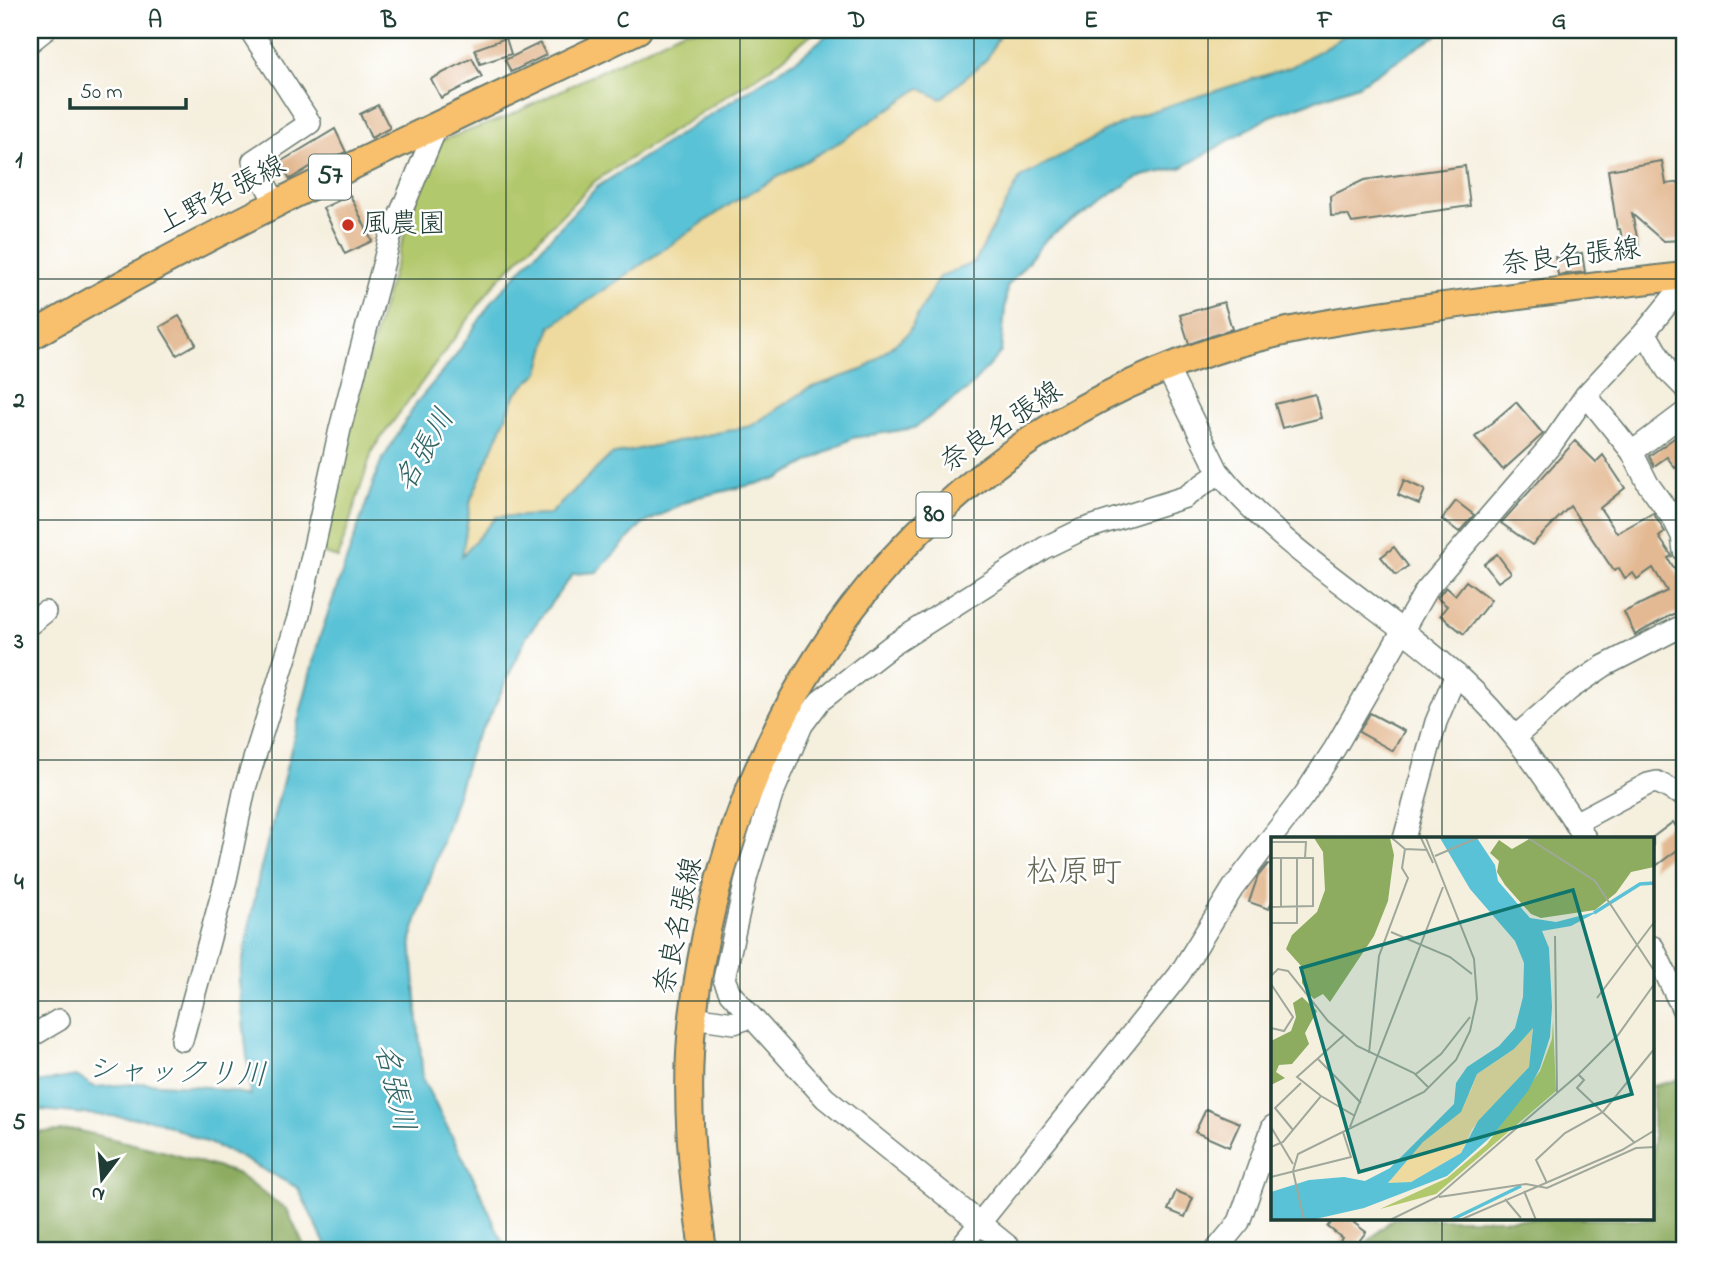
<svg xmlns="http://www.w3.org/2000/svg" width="1714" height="1280" font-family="'Indie Flower','Klee One',sans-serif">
  <rect width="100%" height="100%" fill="#fff"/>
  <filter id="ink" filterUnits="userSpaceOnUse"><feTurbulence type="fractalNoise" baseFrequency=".0143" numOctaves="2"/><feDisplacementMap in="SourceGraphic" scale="14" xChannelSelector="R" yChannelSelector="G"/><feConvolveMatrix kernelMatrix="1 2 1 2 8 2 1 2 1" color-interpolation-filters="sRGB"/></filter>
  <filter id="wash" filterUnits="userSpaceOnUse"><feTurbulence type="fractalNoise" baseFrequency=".00686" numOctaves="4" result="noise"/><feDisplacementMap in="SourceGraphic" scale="28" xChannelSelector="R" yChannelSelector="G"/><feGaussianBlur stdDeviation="1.57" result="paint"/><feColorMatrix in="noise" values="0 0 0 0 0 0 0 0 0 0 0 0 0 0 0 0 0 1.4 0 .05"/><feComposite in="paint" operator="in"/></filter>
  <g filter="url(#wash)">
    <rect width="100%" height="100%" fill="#f5efde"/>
    <path fill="#b2c86c" stroke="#688250" stroke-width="2" d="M684 30H816L773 66 595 181 495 283 373 449 338 558 321 553C350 413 389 278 434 143L507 117Z"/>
    <g fill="#8dac60" stroke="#56744a" stroke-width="2">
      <path d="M1684 1078V1250H1359L1392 1219H1653V1086Z"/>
      <path d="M76 1130 166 1152 236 1173 287 1210 306 1250H30V1133Z"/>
    </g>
    <path fill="#eeda9e" stroke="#868c69" stroke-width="2" d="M1002 30H1354L1291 67 1232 88 998 217 975 262 939 277 908 333 864 369 808 389 751 426 611 455 549 515 496 517 461 557 471 499 516 393 539 372 551 326 732 203 843 140 920 88 987 59Z"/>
    <path fill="#5ac2d6" stroke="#3c8085" stroke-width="2" d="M833 30H1002L987 59 941 99 920 88 843 140 732 203 551 326 539 372 516 393 471 499 462 556 496 517 549 515 611 455 751 426 808 389 864 369 908 333 939 277 975 262 1020 178 1130 118 1291 67 1354 30H1445L1358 85 1271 116 1181 168 1137 177 1047 238 1007 287 1001 352 967 390 914 428 852 438 777 479 694 498 641 525 597 572 573 574 526 637 492 712 473 744 411 939 423 1080 478 1187 506 1250H328L298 1188 232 1153 155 1120 30 1109V1084L76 1076 95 1087 144 1083 207 1087 251 1095 239 981 259 875 319 639 380 464 417 402 454 358 492 301 597 187 799 58Z"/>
    <g id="blocks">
      <g fill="#e3b993">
        <path d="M506 38 511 54 480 64 475 49Z"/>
        <path d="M540 43 546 55 511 72 505 60Z"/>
        <path d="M472 58 482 77 441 98 431 79Z"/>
        <path d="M378 105 390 128 371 138 360 114Z"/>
        <path d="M335 129 346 152 326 161 325 158 290 179 280 162Z"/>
        <path d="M1662 161 1666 184 1684 182V240L1663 241 1632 214 1639 246 1624 248 1620 229H1617L1608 170Z"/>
        <path d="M1465 166 1470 206 1352 223 1348 215 1331 216 1330 196 1364 180Z"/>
        <path d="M350 195 372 241 345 254 323 208Z"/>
        <path d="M1582 253 1585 272 1558 275 1555 257Z"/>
        <path d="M1224 302 1232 329 1189 344 1180 315Z"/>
        <path d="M179 316 196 344 177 355 160 327Z"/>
        <path d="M1315 394 1321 418 1282 428 1275 404Z"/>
        <path d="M1516 402 1543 434 1503 470 1475 437Z"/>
        <path d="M1684 431V461L1675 468 1667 457 1654 466 1649 456Z"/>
        <path d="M1575 441 1596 462 1603 455 1625 488 1600 508 1617 533 1653 513 1665 532 1659 537 1672 556 1668 558 1684 585V612L1673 614 1635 635 1624 612 1667 591 1653 568 1637 579 1633 573 1625 578 1619 568 1614 571 1570 506 1532 545 1501 523Z"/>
        <path d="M1404 480 1425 490 1419 504 1398 495Z"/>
        <path d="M1456 501 1474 515 1459 532 1442 519Z"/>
        <path d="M1394 547 1408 566 1396 575 1381 557Z"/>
        <path d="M1497 554 1511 573 1498 582 1484 564Z"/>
        <path d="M1466 581 1491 600 1464 634 1440 615 1447 606 1437 598 1446 587 1455 595Z"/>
        <path d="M1370 713 1404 731 1393 751 1359 732Z"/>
        <path d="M1673 822 1684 838V845L1653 868V837Z"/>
        <path d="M1268 864 1273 867V899L1269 909 1249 902 1258 876Z"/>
        <path d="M1206 1109 1240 1123 1229 1147 1195 1132Z"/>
        <path d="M1176 1191 1193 1198 1185 1217 1168 1210Z"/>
        <path d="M1334 1219H1358L1354 1223 1366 1232 1352 1250 1339 1242 1342 1238 1328 1227Z"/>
      </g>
    </g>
  </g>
  <g filter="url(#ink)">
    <use href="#blocks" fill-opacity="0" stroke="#6a7b70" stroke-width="2"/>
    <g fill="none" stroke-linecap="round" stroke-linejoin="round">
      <g stroke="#6a7b70" stroke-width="24">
        <g id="minor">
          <path d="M250 30 310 123 253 161 275 202"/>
          <path d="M30 42 45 30"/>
          <path d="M1645 332 1667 370 1684 387"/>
          <path d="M1167 368 1218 471C1282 552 1382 607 1459 677 1511 724 1547 781 1586 839"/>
          <path d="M1586 395 1632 452 1648 484 1674 520 1682 536 1684 551"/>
          <path d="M1632 452 1684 413"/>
          <path d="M30 624 45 612"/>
          <path d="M1516 736 1570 689 1604 666 1684 625"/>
          <path d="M1575 823 1648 784 1657 782 1676 792 1684 787"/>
          <path d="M1404 839 1436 722 1456 674"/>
          <path d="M1653 947 1684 1012"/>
          <path d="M693 1017 734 1023 751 1017"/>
          <path d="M30 1037 59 1020"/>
          <path d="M182 1040 226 879 245 788 299 615 340 429 390 238 438 124"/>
          <path d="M958 1250 1179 975 1233 888 1305 794 1335 748 1426 590 1551 445 1586 395 1645 332 1684 284"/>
          <path d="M1013 1250 825 1098 730 993 724 979 747 875 772 795 802 725 820 701 891 646 1044 548 1081 530 1185 497 1219 473"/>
          <path d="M1216 1250 1239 1222 1273 1126"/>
        </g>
      </g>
      <g stroke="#6a7b70" stroke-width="30">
        <g id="major">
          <path d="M30 337C225 221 433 128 638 30"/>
          <path d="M703 1250C692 1173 684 1095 693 1017 727 711 912 454 1207 353 1284 327 1363 317 1444 306 1524 295 1604 285 1684 276"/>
        </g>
      </g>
      <use href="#minor" stroke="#fff" stroke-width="21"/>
      <use href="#major" stroke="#f8bf6c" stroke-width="26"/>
    </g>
  </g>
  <path fill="none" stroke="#1f3d34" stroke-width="2" stroke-opacity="0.55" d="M272 30V1250M506 30V1250M740 30V1250M974 30V1250M1208 30V1250M1442 30V839M30 279H1684M30 520H1684M30 760H1684M30 1001H1273M1653 1001H1684M1442 1219V1250"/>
  <circle fill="#c8321e" stroke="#fff" stroke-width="2.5" cx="348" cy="225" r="7"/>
  <g text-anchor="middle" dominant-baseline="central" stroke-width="5" stroke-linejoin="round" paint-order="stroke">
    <g fill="#fff" stroke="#627771" stroke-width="2">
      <rect x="309" y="154.5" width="42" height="45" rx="5"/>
      <rect x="916.5" y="492.5" width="35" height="45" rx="5"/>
    </g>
    <g font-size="26" font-weight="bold" fill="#1f3d34">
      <text x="330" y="177">57</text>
      <text x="934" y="515">80</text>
    </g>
    <g font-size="28" fill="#1f3d34" stroke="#fff">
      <text transform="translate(222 196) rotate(-27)">上野名張線</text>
      <text transform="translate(1571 258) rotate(-7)">奈良名張線</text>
      <text transform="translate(1002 428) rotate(-34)">奈良名張線</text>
      <text transform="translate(680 926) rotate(-78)">奈良名張線</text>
    </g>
    <g font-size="28" fill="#1f3d34" stroke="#fff" text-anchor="start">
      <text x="362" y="225">風農園</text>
    </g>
    <g font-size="30" font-style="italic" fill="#316565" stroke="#fff">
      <text transform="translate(426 451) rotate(-60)">名張川</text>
      <text transform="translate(177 1074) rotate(2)">シャックリ川</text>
      <text transform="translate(393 1088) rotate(77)">名張川</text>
    </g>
    <g font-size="32" fill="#646855" stroke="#fff">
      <text x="1074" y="873">松原町</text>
    </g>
  </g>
  <g transform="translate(1271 837)">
    <rect width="383" height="383" fill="#f5efde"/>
    <path d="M282 183 285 254 165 357 109 372 176 341 216 307 269 234 281 202Z" fill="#b2c86c"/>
    <path d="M43 1H119L123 18 117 64 103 99 59 165 52 157 43 162 37 156 31 146V130L15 112 21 98 46 75 54 53 52 15ZM260 1H383V30L360 35 345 56 324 73 270 81 260 77 234 48 226 35 228 24 219 16 228 3 241 12ZM31 160 46 174 34 196 38 207 21 227 8 228 5 235 14 241 0 248V204L20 194 25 180 22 166Z" fill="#8dac60"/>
    <path d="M262 189 258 230 201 292 190 316 140 345 117 347 128 329 199 255 206 237 243 212Z" fill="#eeda9e"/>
    <path d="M169 1H206L224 28 227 44 259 81 285 85 328 74 300 89 271 94 278 111 281 170 279 200 269 231 257 254 223 297 176 339 93 371 40 383H0V355L38 343 73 340 94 344 119 331 183 267 185 246 196 230 228 209 244 191 252 160 253 126 244 104 199 52ZM262 191 258 230 207 284 190 316 140 345 117 346 152 305 190 275 206 237 243 212Z" fill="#5ac2d6" fill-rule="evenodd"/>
    <path fill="none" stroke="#5ac2d6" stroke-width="3.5" d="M323 76 369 47 384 46M180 383 250 349"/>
    <path fill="none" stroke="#9fa89a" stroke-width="2" d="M121 1 134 12 157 13M150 1 162 26M257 1 324 44 384 135M0 5H35L34 21M164 19 206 1M0 21H42V69L0 70M10 69V21M0 86H26V21M120 95 179 120 201 137M284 99 286 256M0 139 7 132 17 134 57 184 86 209 143 236 157 250M0 147 22 180 13 194 0 191M326 161 384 84M98 216 108 119 137 41 131 31 134 12M46 221 90 266M145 237 170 217 199 180M308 238 313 243 306 251 364 306M50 259 26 240 73 198M0 290 22 327M79 290 172 50M22 293 4 271 30 246M0 310 12 305 50 259 84 279M0 340 80 320 72 295M276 346 265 323 294 296 332 275 384 211M253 354 265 383M168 360 255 347 276 351 365 311 384 310M234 362 250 381M33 383 22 334 27 317 153 255 185 223 199 194 206 162 203 122 155 1M119 383 166 360 308 237 347 198 384 146M189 383 351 313 384 293"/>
    <path fill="#0f766e" fill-opacity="0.15" stroke="#0f766e" stroke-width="3.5" d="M302 53 361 257 88 335 30 131Z"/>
    <rect width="383" height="383" fill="none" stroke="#1f3d34" stroke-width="3.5"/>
  </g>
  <rect width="1714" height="1280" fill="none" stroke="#fff" stroke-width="77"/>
  <g transform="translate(102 1179) rotate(196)" stroke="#ffffff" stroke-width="5" paint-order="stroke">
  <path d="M0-5L12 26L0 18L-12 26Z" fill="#1f3d34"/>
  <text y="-10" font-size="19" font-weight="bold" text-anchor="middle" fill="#1f3d34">N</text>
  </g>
  <path d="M70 98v10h116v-10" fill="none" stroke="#1f3d34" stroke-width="3.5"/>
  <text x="80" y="98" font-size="21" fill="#1f3d34" stroke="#ffffff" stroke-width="5" paint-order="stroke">50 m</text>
  <rect x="38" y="38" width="1638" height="1204" fill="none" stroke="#1f3d34" stroke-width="2.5"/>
  <g font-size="23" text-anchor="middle" font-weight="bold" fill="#1f3d34">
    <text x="155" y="27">A</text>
    <text x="389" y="27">B</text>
    <text x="623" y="27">C</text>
    <text x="857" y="27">D</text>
    <text x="1091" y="27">E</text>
    <text x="1325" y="27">F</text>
    <text x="1559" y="27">G</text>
    <text x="19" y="167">1</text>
    <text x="19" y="407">2</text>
    <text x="19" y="648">3</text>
    <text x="19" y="889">4</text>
    <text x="19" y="1129">5</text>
  </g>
</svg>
